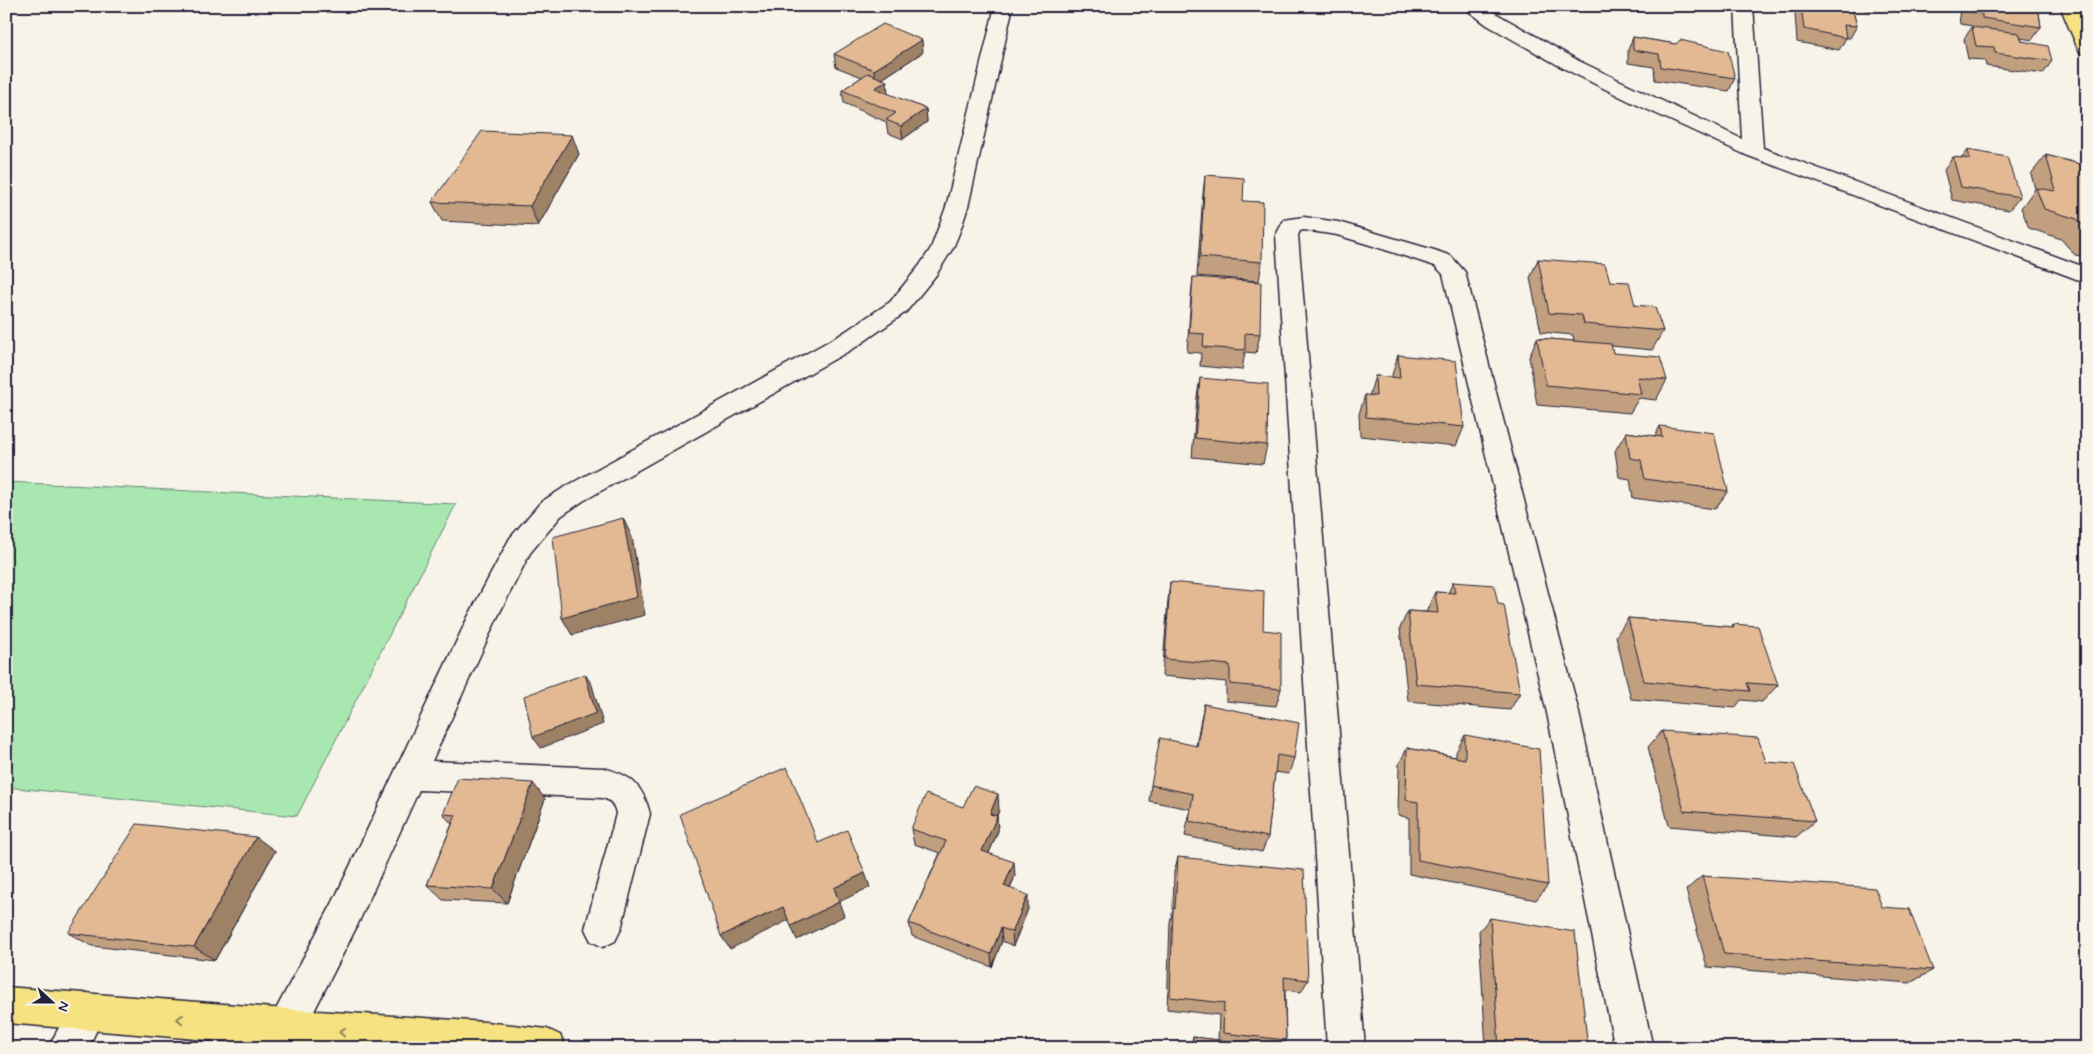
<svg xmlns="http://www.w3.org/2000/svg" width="2093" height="1054" font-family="Mynerve,sans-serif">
  <rect width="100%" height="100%" fill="#f7f3e8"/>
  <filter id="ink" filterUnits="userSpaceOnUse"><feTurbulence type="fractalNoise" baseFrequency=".02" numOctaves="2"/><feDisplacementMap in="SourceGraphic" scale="10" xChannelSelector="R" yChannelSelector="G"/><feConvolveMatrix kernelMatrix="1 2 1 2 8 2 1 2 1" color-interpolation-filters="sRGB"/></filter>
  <g filter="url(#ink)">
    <path fill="#a8e8b0" stroke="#658576" d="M6 482 456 504 297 816 6 787Z"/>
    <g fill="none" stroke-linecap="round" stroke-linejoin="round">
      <g stroke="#22223b" stroke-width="3">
        <g id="minor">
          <path d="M995 6H1013L968 207 960 231 953 248 936 275 906 312 856 347 583 501 561 516 530 553 497 618 432 761 603 768C631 775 643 785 650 814L621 929 615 941 603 947 591 941 585 929 616 814C615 806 611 800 603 798L419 790 357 926 299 1041 286 1047 273 1041 267 1028 273 1015 333 902 468 617 510 538 541 502 565 487 840 335 890 302 920 265 931 248 946 207Z"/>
          <path d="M1462 6H1483L1579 61 1742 139 1735 6H1753L1763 148 2087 268V283L1746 155 1633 103 1565 69 1487 25Z"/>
          <path d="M1304 217 1338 222 1434 250 1451 256 1465 272 1579 713 1653 1048H1615L1547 713 1443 274 1435 266 1370 245 1337 235 1304 230 1300 231 1298 235 1365 1048H1327L1276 235 1284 220Z"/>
          <path d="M88 993 101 998 106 1011 88 1048H48L75 998Z"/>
        </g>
      </g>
      <g stroke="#22223b" stroke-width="3">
        <g id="major">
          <path d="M2060 6H2078L2087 27V54L2081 53 2078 49Z"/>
          <path d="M6 987 286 1009 486 1022 547 1029 560 1035 566 1048H304L6 1023Z"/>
        </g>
      </g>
      <use href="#minor" fill="#f7f3e8" fill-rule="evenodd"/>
      <use href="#major" fill="#f6e281" fill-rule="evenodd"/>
    </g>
    <g fill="#c29f7e" stroke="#22223b">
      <path d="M1799 6H1876L1873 11 1852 8 1857 26 1850 38H1846L1839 50 1797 42 1795 14Z"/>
      <path d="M1963 6H2038L2041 27 2032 40 2021 38 2022 41 2052 61 2043 74 1986 66 1985 60 1968 59 1964 39 1972 27H1973V26L1960 24 1959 12Z"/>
      <path d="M1633 37 1676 44 1735 78 1729 91 1655 80 1654 67 1628 63V50Z"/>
      <path d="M923 52 882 79 888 94 926 109 927 122 903 139 888 133 886 122 844 103 842 90 862 77 836 67 834 54Z"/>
      <path d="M1968 150 2020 197 2009 210 1952 200 1944 170 1953 157 1962 158Z"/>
      <path d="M579 154 538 226 442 221 432 202Z"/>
      <path d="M2046 155 2087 166V257L2075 255 2061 239 2029 228 2021 208 2035 189 2031 174Z"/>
      <path d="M1205 175 1243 201 1262 262 1259 281 1197 276 1203 194Z"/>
      <path d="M1538 259 1610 281 1663 331 1652 350 1611 346 1613 353 1667 380 1656 400 1639 398 1630 413 1537 405 1529 357 1537 338 1574 341 1573 335 1541 332 1530 278Z"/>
      <path d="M1193 277 1260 334 1256 353 1245 352 1242 370 1200 366 1201 353 1187 352 1191 296Z"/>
      <path d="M1398 355 1464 427 1456 446 1360 436 1359 414 1365 395 1369 396 1375 376 1392 377V375Z"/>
      <path d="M1200 378 1267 445 1263 464 1192 457 1197 397Z"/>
      <path d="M1660 426 1728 491 1715 509 1633 498 1630 479 1619 477 1615 451 1626 432 1655 436Z"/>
      <path d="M1170 582 1263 630 1281 689 1276 706 1226 701V682L1162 676 1168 600Z"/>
      <path d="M1453 582 1498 604 1520 693 1510 710 1408 701 1400 628 1408 611 1427 612V610L1435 592 1448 593Z"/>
      <path d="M1628 618 1732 627 1733 624 1778 685 1762 702 1741 700 1735 708 1631 699 1616 636Z"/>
      <path d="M1204 704 1294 758 1289 774 1275 772 1268 837 1262 852 1185 836 1190 809 1149 801 1151 785 1196 745Z"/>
      <path d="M1662 731 1766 762 1815 821 1796 837 1669 826 1648 747Z"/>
      <path d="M1465 735 1548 885 1536 900 1409 874V818L1398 815 1399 764 1407 748 1456 757V752Z"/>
      <path d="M545 799 507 903 443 900 427 885 452 824 443 814Z"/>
      <path d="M963 807 999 810 997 816 998 831 989 853 1015 876 1010 889 1028 909 1013 946 1002 941 992 967 912 936 909 923 940 853 914 844 911 829Z"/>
      <path d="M275 851 215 960 92 946 68 933Z"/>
      <path d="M1178 857 1308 980 1301 992 1285 990 1286 1040 1282 1047 1292 1048H1190L1193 1037 1218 1040 1219 1015 1167 1009 1170 922 1173 910 1174 872Z"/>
      <path d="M1702 876 1882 907 1933 970 1910 983 1707 967 1686 890Z"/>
      <path d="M1490 918 1588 1048H1486L1479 931Z"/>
    </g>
    <g fill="#9e8266" stroke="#22223b">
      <path d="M922 40 923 52 876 83 874 70Z"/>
      <path d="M887 81 888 94 875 88Z"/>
      <path d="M926 109 927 122 903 139 901 126Z"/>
      <path d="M572 135 579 154 538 226 530 206Z"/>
      <path d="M623 518 632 537 645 615 572 635 562 618Z"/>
      <path d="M585 674 592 685 603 724 541 748 533 737Z"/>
      <path d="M533 783 545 799 507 903 493 889Z"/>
      <path d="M998 794 999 810 991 829 990 814Z"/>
      <path d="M997 816 998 831 984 865 982 851Z"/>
      <path d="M256 837 275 851 215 960 194 947Z"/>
      <path d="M1014 862 1015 876 1005 901 1004 886Z"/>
      <path d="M865 873 870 887 839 902 834 888Z"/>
      <path d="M1028 895V909L1013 946 1012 932Z"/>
      <path d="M839 902 844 916 797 940 791 926Z"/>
      <path d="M783 907 789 920 730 949 721 936Z"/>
      <path d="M1001 928 1002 941 992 967 991 954Z"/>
    </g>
    <g fill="#e2b992" stroke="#22223b">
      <path d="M1801 6H1838L1852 8 1857 26 1844 25 1846 38 1804 29Z"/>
      <path d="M1968 6H2038L2041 27 1982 18V14L1968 11Z"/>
      <path d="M883 24 922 40 874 70 834 54Z"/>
      <path d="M1972 27 2019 33 2022 41 2048 46 2052 61 1995 53 1994 47 1976 46Z"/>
      <path d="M1633 37 1676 44 1680 40 1728 51 1735 78 1661 67 1659 54 1633 50Z"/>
      <path d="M868 73 887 81 875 88 926 109 901 126 886 120 896 113 842 90Z"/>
      <path d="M482 131 572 135 530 206 432 202Z"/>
      <path d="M1968 150 2007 157 2020 197 1961 187 1953 157 1970 159Z"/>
      <path d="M2046 155 2087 166V230L2077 219 2044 209 2036 188 2056 191Z"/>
      <path d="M1205 175 1244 178 1243 201 1263 202 1262 262 1200 257Z"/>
      <path d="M1538 259 1605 264 1610 281 1629 282 1635 305 1655 307 1663 331 1584 324 1582 315 1549 313Z"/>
      <path d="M1193 277 1261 282 1260 334 1245 333V350L1203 347 1204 334 1189 333Z"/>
      <path d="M1537 338 1611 344 1613 353 1660 357 1667 380 1637 377 1641 394 1546 385Z"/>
      <path d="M1398 355 1456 361 1464 427 1366 417 1365 395 1376 396 1375 376 1400 378Z"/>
      <path d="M1200 378 1268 384 1267 445 1195 438Z"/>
      <path d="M1660 426 1714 433 1728 491 1645 479 1641 460 1630 458 1626 432 1662 437Z"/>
      <path d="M623 518 637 597 562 618 553 537Z"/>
      <path d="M1170 582 1264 591 1263 630 1281 632V689L1230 684V665L1165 659Z"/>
      <path d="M1453 582 1494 585 1498 604 1504 605 1520 693 1416 684 1408 611 1438 613 1435 592 1455 593Z"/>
      <path d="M1628 618 1734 627 1733 624 1758 626 1778 685 1747 683 1750 691 1644 681Z"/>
      <path d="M585 674 596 713 533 737 524 696Z"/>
      <path d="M1204 704 1299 723 1294 758 1277 755 1268 837 1189 821 1193 794 1151 785 1160 738 1197 746Z"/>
      <path d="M1662 731 1758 738 1766 762 1794 764 1815 821 1684 811Z"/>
      <path d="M1465 735 1539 749 1548 885 1418 860V802L1406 800 1407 748 1465 759Z"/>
      <path d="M787 767 818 843 847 830 865 873 834 888 839 902 791 926 783 907 721 936 680 814Z"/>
      <path d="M458 778 533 783 493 889 427 885 456 815 443 814Z"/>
      <path d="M973 786 998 794 990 814 997 816 982 851 1014 862 1004 886 1028 895 1012 932 1001 928 991 954 909 923 946 841 911 829 926 794 963 807Z"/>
      <path d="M137 824 256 837 194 947 68 933Z"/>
      <path d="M1178 857 1304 870 1308 980 1284 977 1286 1040 1223 1033 1224 1003 1170 997 1173 908 1175 909Z"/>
      <path d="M1702 876 1875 888 1882 907 1909 909 1933 970 1724 954Z"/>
      <path d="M1490 918 1575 932 1588 1048H1499Z"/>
      <path d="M1193 1037 1292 1048H1193Z"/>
    </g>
    <defs><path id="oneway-chevron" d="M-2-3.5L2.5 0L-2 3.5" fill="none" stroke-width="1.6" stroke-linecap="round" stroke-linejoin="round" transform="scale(1.25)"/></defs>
    <g stroke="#8c825e">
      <use href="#oneway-chevron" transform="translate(180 1019) rotate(-175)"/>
      <use href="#oneway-chevron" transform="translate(342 1032) rotate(-176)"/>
    </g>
  </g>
  <rect width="2093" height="1054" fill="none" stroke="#f7f3e8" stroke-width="25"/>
  <rect x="12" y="12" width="2068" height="1029" fill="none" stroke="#22223b" stroke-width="2" filter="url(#ink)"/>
  <g transform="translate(52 1002) rotate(111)" stroke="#f7f3e8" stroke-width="4" paint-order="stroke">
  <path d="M0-4L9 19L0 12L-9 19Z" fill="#22223b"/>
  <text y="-8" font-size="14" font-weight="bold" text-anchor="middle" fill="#22223b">N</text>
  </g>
</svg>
